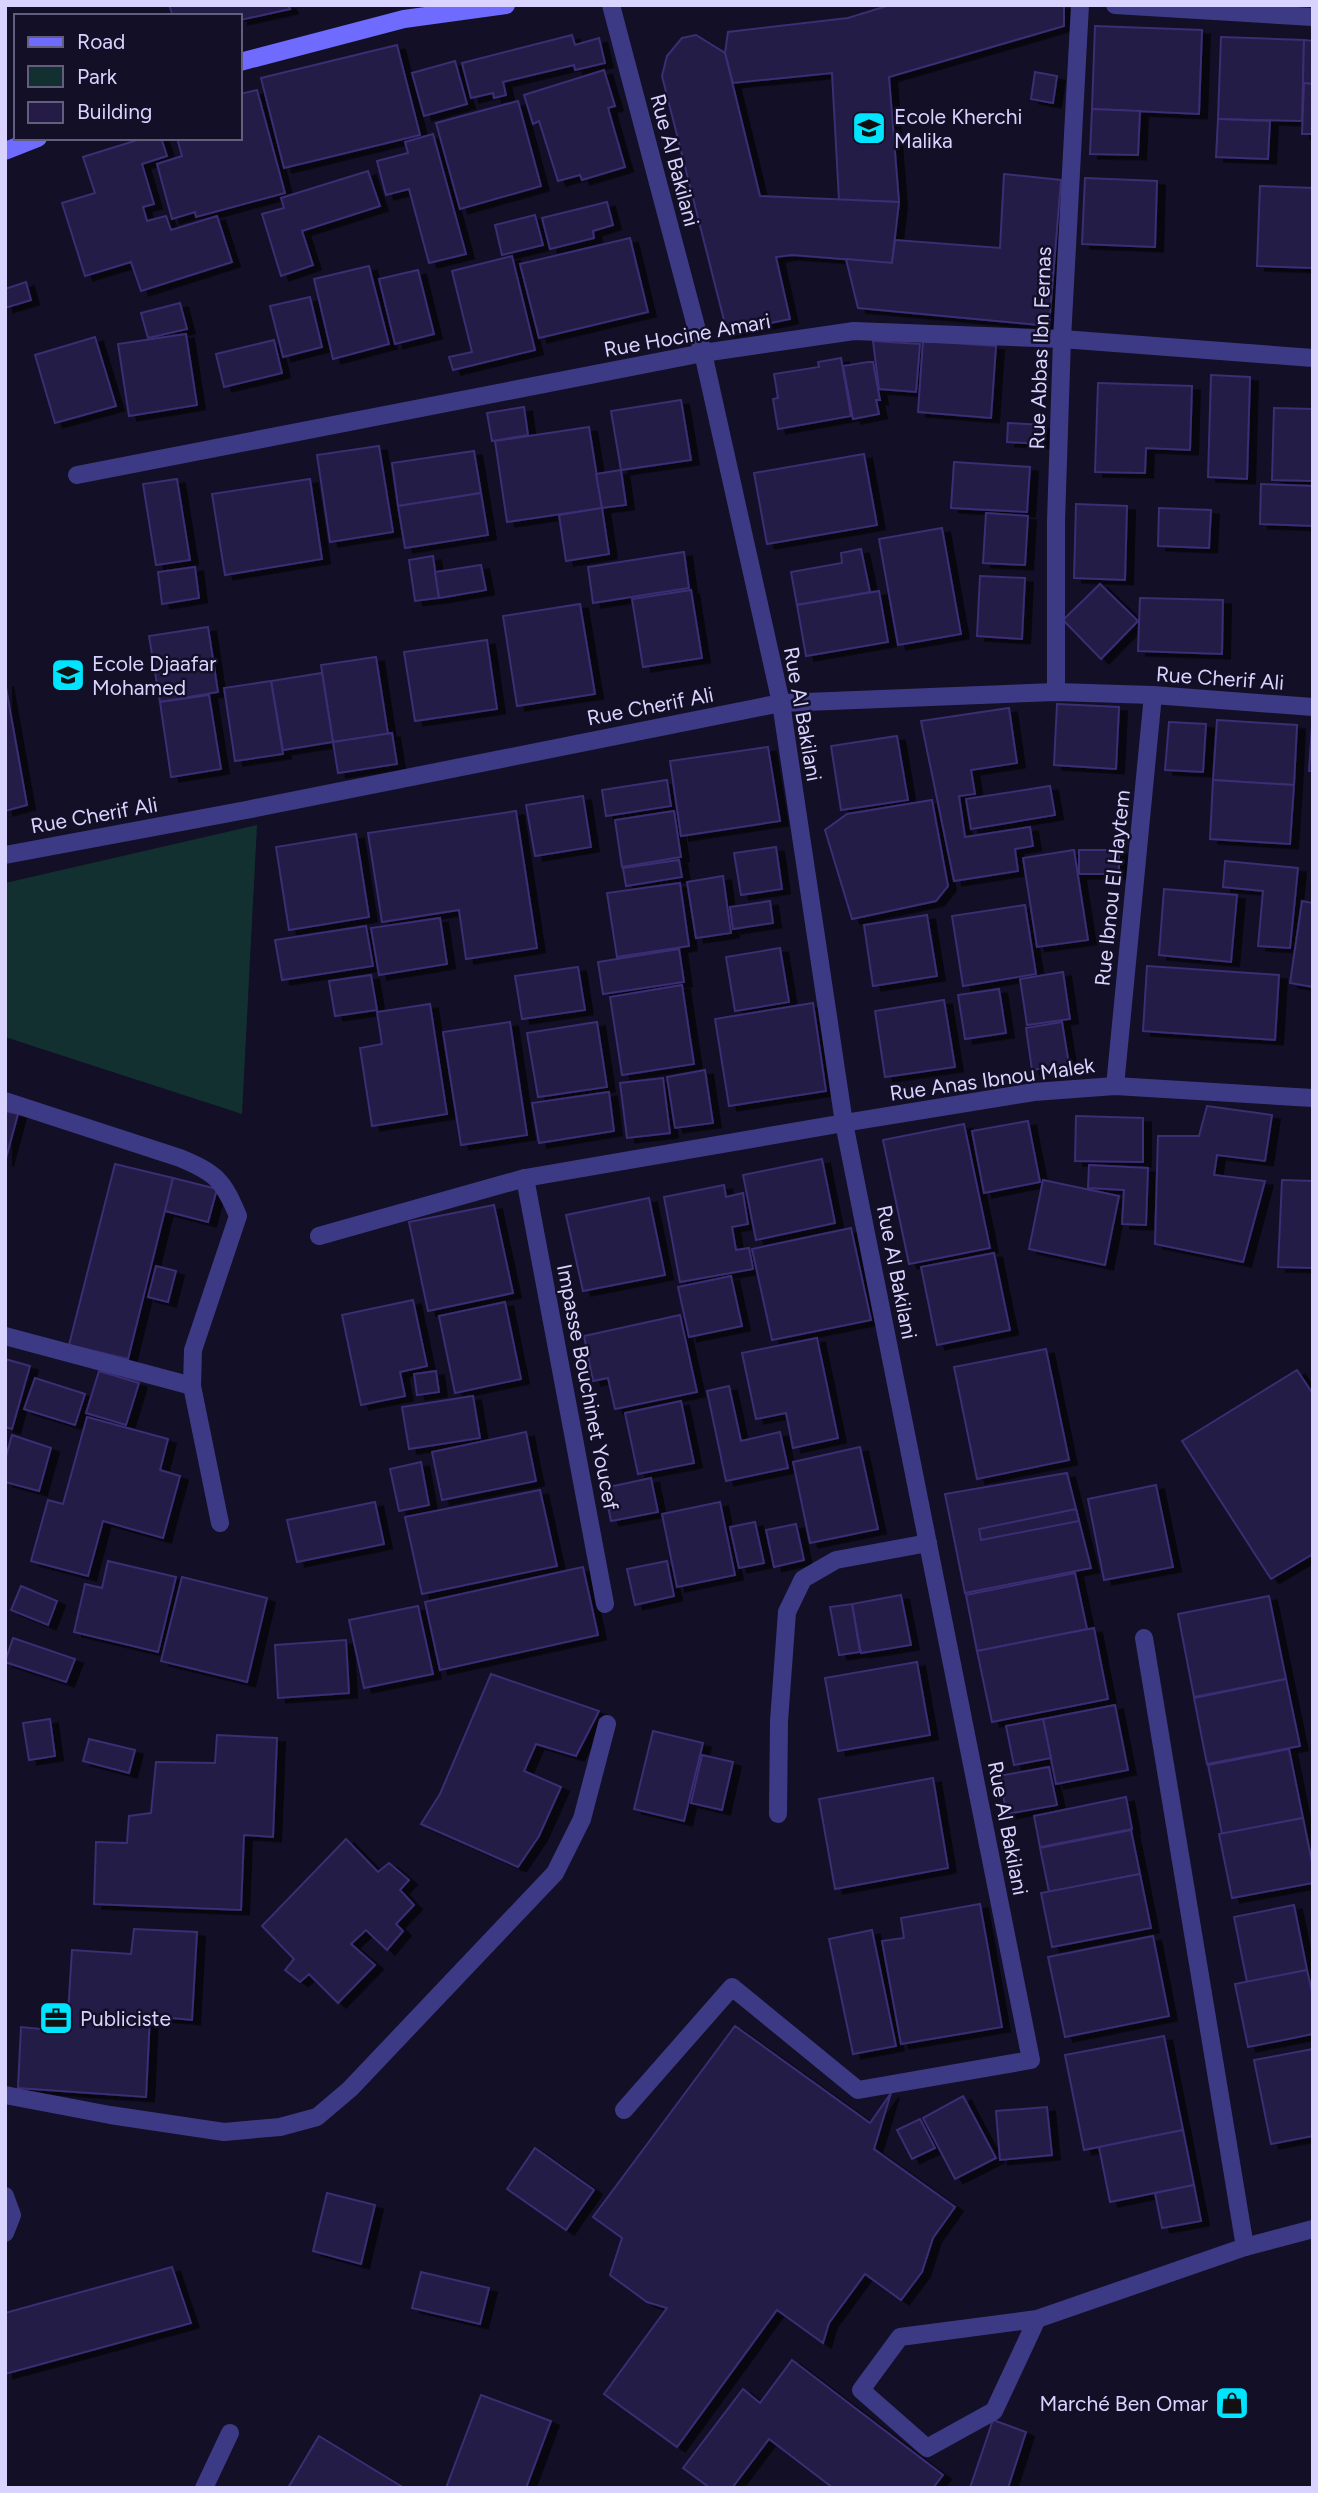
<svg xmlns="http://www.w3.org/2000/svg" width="1318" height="2493" font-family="Figtree,sans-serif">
  <defs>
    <filter id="shadow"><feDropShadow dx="8" dy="4.5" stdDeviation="0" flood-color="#0009"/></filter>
  </defs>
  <rect width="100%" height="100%" fill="#130f26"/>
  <path fill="#12302f" d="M257 825 242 1114 5 1037V883Z"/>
  <g fill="#241b47" stroke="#3b2d73" stroke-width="2" filter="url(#shadow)">
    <path d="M169 5H288L290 9 240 20V16H173Z"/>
    <path d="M890 5H1064V26L889 77 899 202 839 200 832 73 733 83 725 53 728 32 848 18Z"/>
    <path d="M1095 26 1202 30 1199 114 1092 109Z"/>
    <path d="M572 35 575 45 599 38 605 63 575 70 574 65 503 82 506 95 494 98 493 93 471 98 462 63Z"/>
    <path d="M696 35 725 53 760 196 899 202 892 263 792 255 776 257 790 319 727 332 662 76 667 56 682 38Z"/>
    <path d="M1221 37 1304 40 1302 121 1218 119Z"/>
    <path d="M1304 40 1313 41V84L1303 83Z"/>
    <path d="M397 45 420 135 284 168 261 78Z"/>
    <path d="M455 61 467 104 424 116 412 73Z"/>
    <path d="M604 70 615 106 608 108 625 167 582 180 580 175 558 181 539 121 533 124 524 95Z"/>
    <path d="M1035 72 1057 76 1053 103 1031 99Z"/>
    <path d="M1304 83 1313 84V134H1302Z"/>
    <path d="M257 90 285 193 196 217 195 212 172 219 157 164 182 156 177 138H240V94Z"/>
    <path d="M518 101 541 186 460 209 436 123Z"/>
    <path d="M1092 109 1140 111 1138 155 1090 154Z"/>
    <path d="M1218 119 1270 121 1268 159 1216 157Z"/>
    <path d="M433 134 466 254 429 263 409 189 386 195 377 161 408 153 405 142Z"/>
    <path d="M144 138H161L167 156 142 164 154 204 143 207 147 221 166 216 171 230 217 216 232 262 141 291 131 262 85 276 62 203 95 193 83 157Z"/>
    <path d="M368 171 380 206 302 231 313 265 281 276 262 214 284 208 281 198Z"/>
    <path d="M1004 174 1061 180 1049 326 858 308 846 259 892 263 895 240 1000 248Z"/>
    <path d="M1085 178 1157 181 1155 247 1082 244Z"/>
    <path d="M1260 186 1313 188V268L1257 266Z"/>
    <path d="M607 202 613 225 593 231 594 238 550 249 542 218Z"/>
    <path d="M535 215 543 245 502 255 495 225Z"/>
    <path d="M630 238 648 312 539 338 520 264Z"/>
    <path d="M512 256 535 350 453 370 449 357 472 352 452 271Z"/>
    <path d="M369 266 389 344 333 359 314 279Z"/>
    <path d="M418 270 434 334 395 344 379 279Z"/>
    <path d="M26 282 31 300 5 308V289Z"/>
    <path d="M310 297 322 347 283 357 270 306Z"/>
    <path d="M180 303 187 329 148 338 141 313Z"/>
    <path d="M186 334 197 405 129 416 118 344Z"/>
    <path d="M95 337 116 406 55 423 35 355Z"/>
    <path d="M274 340 282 373 224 387 216 354Z"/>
    <path d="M873 341 920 344 916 392 879 389Z"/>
    <path d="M923 341 996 346 991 418 918 412Z"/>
    <path d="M841 358 851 416 778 429 773 399 778 398 774 374 819 367 818 362Z"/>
    <path d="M868 362H873L880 400H876L879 414 853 419 843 366Z"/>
    <path d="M1211 375 1250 377 1247 479 1208 477Z"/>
    <path d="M1098 383 1192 386 1190 450 1146 448 1145 473 1095 472Z"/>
    <path d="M681 400 691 460 621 470 611 411Z"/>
    <path d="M524 407 528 435 492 441 487 413Z"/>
    <path d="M1274 408 1313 409V481L1272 480Z"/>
    <path d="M1008 423 1043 425 1042 444 1007 442Z"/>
    <path d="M589 427 602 508 507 522 495 441Z"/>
    <path d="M379 446 393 532 330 542 317 455Z"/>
    <path d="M474 451 481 493 398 506 392 463Z"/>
    <path d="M864 454 877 525 767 544 754 473Z"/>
    <path d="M954 462 1030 467 1027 512 951 508Z"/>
    <path d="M621 470 626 505 602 508 596 474Z"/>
    <path d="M177 479 190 560 156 565 143 484Z"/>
    <path d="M310 479 322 559 225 575 212 494Z"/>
    <path d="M1261 484 1313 486V526L1260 524Z"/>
    <path d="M481 493 488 535 405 548 398 506Z"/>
    <path d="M1076 504 1127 506 1125 580 1074 578Z"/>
    <path d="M602 508 609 554 566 561 559 515Z"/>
    <path d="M1159 508 1211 510 1209 548 1158 546Z"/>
    <path d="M986 513 1028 516 1025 565 983 563Z"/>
    <path d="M942 528 961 634 898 645 879 539Z"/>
    <path d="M861 549 870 592 797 605 791 572 842 563 841 553Z"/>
    <path d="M684 552 689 588 593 603 588 567Z"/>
    <path d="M433 556 439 598 415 601 409 560Z"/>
    <path d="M481 565 486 590 439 598 435 572Z"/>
    <path d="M195 567 199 598 162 604 158 572Z"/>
    <path d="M980 576 1025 578 1022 639 977 636Z"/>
    <path d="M1100 584 1138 621 1101 659 1063 620Z"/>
    <path d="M691 590 702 658 643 667 632 599Z"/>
    <path d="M879 591 888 642 806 656 797 605Z"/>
    <path d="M1140 598 1223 600 1222 654 1138 651Z"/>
    <path d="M580 604 595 694 517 706 503 616Z"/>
    <path d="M208 627 218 692 160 702 149 636Z"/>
    <path d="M487 640 497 709 415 721 404 652Z"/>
    <path d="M376 657 388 734 333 742 321 665Z"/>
    <path d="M322 673 333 742 283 750 271 681Z"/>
    <path d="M271 681 283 754 235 761 224 688Z"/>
    <path d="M5 682 27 805 5 811Z"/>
    <path d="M209 695 221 769 171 777 160 702Z"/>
    <path d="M1057 704 1119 707 1116 769 1054 765Z"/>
    <path d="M1009 708 1017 763 971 770 975 794 959 796 965 837 1030 827 1033 846 1015 849 1018 871 954 881 921 721Z"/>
    <path d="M1313 711V771H1309Z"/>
    <path d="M1217 720 1297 725 1294 785 1213 780Z"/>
    <path d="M1169 722 1206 724 1203 772 1165 770Z"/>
    <path d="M392 733 397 764 338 773 333 742Z"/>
    <path d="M897 736 908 800 841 810 831 746Z"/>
    <path d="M768 747 780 821 681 836 670 761Z"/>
    <path d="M667 780 671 806 606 816 602 790Z"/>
    <path d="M1213 780 1294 785 1290 844 1210 839Z"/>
    <path d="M1050 786 1055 815 971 829 966 799Z"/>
    <path d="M583 796 591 847 535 856 526 805Z"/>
    <path d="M932 800 948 886 936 901 852 919 825 830 847 814Z"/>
    <path d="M516 811 537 948 466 959 459 910 382 922 368 833Z"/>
    <path d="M674 811 681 857 622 867 615 820Z"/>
    <path d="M356 834 369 917 289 930 276 847Z"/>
    <path d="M776 847 782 889 741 895 734 853Z"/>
    <path d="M1074 850 1088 940 1037 947 1023 858Z"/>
    <rect x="1079" y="850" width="40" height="24"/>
    <path d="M679 860 682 877 626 886 623 868Z"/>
    <path d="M1225 861 1298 868 1290 948 1258 946 1263 891 1223 887Z"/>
    <path d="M723 876 731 933 696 938 687 882Z"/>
    <path d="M680 883 689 946 617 957 607 893Z"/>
    <path d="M1164 889 1237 895 1231 962 1159 955Z"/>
    <path d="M770 901 773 923 733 929 730 907Z"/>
    <path d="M1302 901 1313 903V987L1290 983Z"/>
    <path d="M1025 905 1036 974 963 986 952 916Z"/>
    <path d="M927 915 937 976 873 986 864 925Z"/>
    <path d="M440 918 447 964 379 975 371 928Z"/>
    <path d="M366 926 373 966 282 980 275 940Z"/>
    <path d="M780 948 789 1002 735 1011 726 957Z"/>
    <path d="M679 949 684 982 603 994 598 962Z"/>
    <path d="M1147 966 1279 975 1275 1040 1143 1031Z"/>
    <path d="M578 967 585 1010 522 1019 515 976Z"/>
    <path d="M1063 972 1070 1019 1027 1025 1020 979Z"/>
    <path d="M371 975 377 1010 335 1016 329 981Z"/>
    <path d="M682 985 694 1064 622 1075 610 997Z"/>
    <path d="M999 989 1006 1033 965 1039 958 995Z"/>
    <path d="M944 1000 955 1067 885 1077 875 1011Z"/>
    <path d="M813 1003 826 1091 729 1106 715 1019Z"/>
    <path d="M430 1004 447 1114 372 1126 360 1048 382 1044 377 1012Z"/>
    <path d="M510 1022 527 1135 461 1145 443 1032Z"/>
    <path d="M597 1022 607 1087 538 1097 527 1033Z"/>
    <path d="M1062 1022 1069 1065 1032 1070 1026 1028Z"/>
    <path d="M705 1070 713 1123 675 1128 667 1077Z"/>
    <path d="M663 1078 670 1133 627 1138 620 1083Z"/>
    <path d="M609 1092 614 1131 539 1143 532 1103Z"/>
    <path d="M1207 1106 1272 1115 1265 1161 1217 1155 1214 1175 1265 1181 1243 1262 1155 1244 1158 1136H1199Z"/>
    <path d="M5 1111 18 1114 5 1162Z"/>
    <path d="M1076 1116 1143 1118V1162L1075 1161Z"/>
    <path d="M1028 1121 1040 1182 984 1193 972 1131Z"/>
    <path d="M964 1124 990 1248 909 1264 883 1140Z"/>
    <path d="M822 1159 835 1223 756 1240 743 1175Z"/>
    <path d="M115 1164 173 1178 128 1359 69 1345Z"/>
    <path d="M1089 1165 1148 1168 1146 1225 1122 1224 1124 1190 1088 1188Z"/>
    <path d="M173 1178 217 1189 208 1222 165 1211Z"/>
    <path d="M1043 1180 1119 1196 1105 1265 1029 1249Z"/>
    <path d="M1282 1180 1313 1181V1268L1278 1267Z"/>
    <path d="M724 1185 726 1197 743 1193 748 1224 732 1227 736 1250 749 1248 753 1269 680 1282 664 1197Z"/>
    <path d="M649 1198 665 1275 583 1291 566 1215Z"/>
    <path d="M494 1205 513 1293 428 1311 409 1222Z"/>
    <path d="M851 1228 871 1320 772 1340 752 1249Z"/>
    <path d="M994 1253 1010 1330 937 1345 921 1267Z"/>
    <path d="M156 1266 176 1271 168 1302 148 1297Z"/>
    <path d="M731 1276 742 1326 689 1337 678 1287Z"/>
    <path d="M413 1300 427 1366 400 1372 405 1396 361 1405 342 1315Z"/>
    <path d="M505 1302 521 1379 455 1393 439 1316Z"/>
    <path d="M680 1315 697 1392 615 1409 608 1378 593 1381 584 1336Z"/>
    <path d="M817 1338 838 1438 793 1448 786 1413 756 1419 742 1353Z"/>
    <path d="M1046 1349 1069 1460 977 1479 954 1367Z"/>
    <path d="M5 1359 30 1366 12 1429 5 1427Z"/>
    <path d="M1297 1370 1313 1394V1554L1271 1579 1182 1441Z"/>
    <path d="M99 1371 139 1383 126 1425 86 1413Z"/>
    <path d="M436 1371 439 1392 417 1395 414 1374Z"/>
    <path d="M35 1378 85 1394 75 1425 24 1409Z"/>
    <path d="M729 1386 741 1441 780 1432 788 1468 726 1481 707 1391Z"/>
    <path d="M473 1396 480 1438 409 1449 402 1407Z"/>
    <path d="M681 1401 694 1463 638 1474 625 1413Z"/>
    <path d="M87 1417 168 1439 160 1470 180 1476 163 1538 103 1521 88 1576 31 1561 48 1500 63 1504Z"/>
    <path d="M526 1432 536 1481 442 1500 432 1452Z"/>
    <path d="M12 1435 51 1448 39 1491 5 1482V1460Z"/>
    <path d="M860 1447 878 1529 810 1543 793 1462Z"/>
    <path d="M421 1462 429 1505 399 1511 390 1469Z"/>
    <path d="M1067 1473 1091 1568 965 1593 945 1494Z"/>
    <path d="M651 1478 658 1512 611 1521 604 1488Z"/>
    <path d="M1156 1485 1173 1567 1104 1580 1088 1499Z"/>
    <path d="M540 1490 557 1566 422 1594 405 1517Z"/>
    <path d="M375 1502 384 1544 297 1562 287 1520Z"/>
    <path d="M720 1502 735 1575 677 1587 662 1514Z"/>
    <path d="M1076 1509 1079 1521 981 1540 979 1529Z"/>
    <path d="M755 1522 764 1563 739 1568 730 1527Z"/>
    <path d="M796 1524 804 1560 774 1567 766 1530Z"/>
    <path d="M108 1561 176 1577 158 1652 74 1632 85 1584 102 1588Z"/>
    <path d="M667 1561 674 1596 635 1605 627 1569Z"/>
    <path d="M583 1567 598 1635 440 1670 425 1602Z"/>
    <path d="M1075 1573 1087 1629 977 1651 966 1595Z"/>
    <path d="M182 1577 267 1598 247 1682 161 1661Z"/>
    <path d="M21 1586 57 1601 48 1625 11 1610Z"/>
    <path d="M901 1595 911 1645 861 1653 852 1604Z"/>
    <path d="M1269 1596 1286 1679 1194 1697 1178 1614Z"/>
    <path d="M852 1604 860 1652 839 1655 830 1607Z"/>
    <path d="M418 1606 433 1674 364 1688 349 1620Z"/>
    <path d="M1094 1628 1108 1699 992 1722 977 1651Z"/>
    <path d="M13 1638 75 1659 66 1682 5 1662Z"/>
    <path d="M346 1640 349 1693 278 1698 275 1645Z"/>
    <path d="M917 1662 930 1735 838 1751 825 1678Z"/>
    <path d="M491 1674 599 1711 576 1756 536 1744 524 1771 561 1787 539 1836 518 1867 421 1824 440 1794Z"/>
    <path d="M1286 1679 1300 1746 1207 1764 1194 1698Z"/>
    <path d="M1115 1705 1128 1770 1056 1784 1043 1719Z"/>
    <path d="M50 1719 55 1756 29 1760 23 1723Z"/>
    <path d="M1043 1719 1051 1758 1014 1765 1006 1726Z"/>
    <path d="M653 1731 703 1743 684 1821 634 1809Z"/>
    <path d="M217 1735 277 1738 273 1837 244 1835 241 1910 94 1904 96 1842 127 1843 129 1816 151 1813 156 1762 215 1763Z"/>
    <path d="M89 1739 135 1750 129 1773 83 1761Z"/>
    <path d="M1289 1749 1303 1818 1222 1834 1208 1765Z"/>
    <path d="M702 1755 733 1762 722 1810 691 1803Z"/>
    <path d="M1049 1767 1057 1805 1007 1814 999 1776Z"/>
    <path d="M933 1778 948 1868 835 1889 819 1799Z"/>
    <path d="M1126 1797 1132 1829 1040 1847 1034 1816Z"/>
    <path d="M1303 1818 1313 1867V1883L1232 1898 1219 1834Z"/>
    <path d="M1131 1830 1140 1874 1049 1892 1040 1848Z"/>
    <path d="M346 1839 378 1872 389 1863 409 1880 400 1890 414 1905 396 1924 403 1931 387 1950 366 1930 351 1944 375 1965 338 2003 309 1974 300 1982 285 1970 294 1959 262 1926Z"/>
    <path d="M1140 1874 1151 1928 1052 1947 1041 1893Z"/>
    <path d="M980 1904 1002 2027 901 2044 882 1941 904 1938 901 1918Z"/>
    <path d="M1294 1905 1307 1970 1247 1982 1234 1917Z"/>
    <path d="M134 1929 197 1932 192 2020 150 2016 146 2097 18 2088 21 2027 51 2030 54 2012 68 2014 72 1950 131 1954Z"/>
    <path d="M872 1930 896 2046 853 2054 829 1939Z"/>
    <path d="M1153 1936 1169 2016 1065 2037 1048 1957Z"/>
    <path d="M1307 1970 1313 1996V2034L1248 2047 1235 1984Z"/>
    <path d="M735 2026 870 2123 891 2093 874 2149 955 2207 933 2238 922 2272 901 2300 865 2274 829 2323 823 2343 777 2310 677 2447 604 2394 667 2308 647 2302 610 2275 622 2238 593 2217Z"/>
    <path d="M1164 2036 1183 2130 1084 2150 1065 2055Z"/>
    <path d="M1313 2049V2136L1271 2144 1254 2060Z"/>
    <path d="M963 2096 996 2158 955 2179 923 2118Z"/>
    <path d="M1047 2107 1052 2155 1000 2160 996 2111Z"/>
    <path d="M920 2119 935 2148 912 2159 897 2130Z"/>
    <path d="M1183 2130 1194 2185 1110 2202 1099 2147Z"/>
    <path d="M535 2148 594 2190 566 2230 507 2189Z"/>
    <path d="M1194 2185 1201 2221 1162 2228 1155 2193Z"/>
    <path d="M327 2193 375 2205 361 2264 313 2251Z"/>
    <path d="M172 2267 191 2323 5 2374V2313Z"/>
    <path d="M421 2272 489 2288 480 2324 412 2308Z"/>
    <path d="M792 2360 943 2475 933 2488H833L769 2439 732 2488H710L683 2468 743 2389 760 2403Z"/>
    <path d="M481 2395 551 2421 526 2488H446Z"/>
    <path d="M993 2420 1026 2432 1008 2488H970Z"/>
    <path d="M319 2436 404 2488H288Z"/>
  </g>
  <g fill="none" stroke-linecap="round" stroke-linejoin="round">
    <path stroke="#3d3a85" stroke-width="18" d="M5 2196 12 2215 5 2233"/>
    <g stroke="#3d3a85" stroke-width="18">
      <path d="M611 5 703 353 781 703 844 1123 1031 2060 858 2090 732 1987 624 2110"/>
      <path d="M1115 5 1313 17"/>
      <path d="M77 475 703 353 854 331 1062 339 1313 358"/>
      <path d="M1056 692V521L1062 339 1080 5"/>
      <path d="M5 855 246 810 781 703 1056 692 1153 695 1313 707"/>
      <path d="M1115 1086 1153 695"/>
      <path d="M5 1101 180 1158C216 1173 223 1180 238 1216L193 1350 192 1386 220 1523"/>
      <path d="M525 1178 605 1604"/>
      <path d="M319 1236 525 1178 844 1123 1034 1092 1115 1086 1313 1098"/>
      <path d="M5 1336 192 1386"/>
      <path d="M1144 1638 1245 2247"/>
      <path d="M778 1814 779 1721 787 1612 803 1579 836 1560 928 1543"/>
      <path d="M5 2095 110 2115 224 2132 280 2127 317 2117 350 2089 555 1873 582 1819 607 1724"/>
      <path d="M1037 2319 994 2411 927 2448 861 2390 900 2337 1037 2319 1245 2247 1313 2229"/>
      <path d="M204 2488 230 2433"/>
    </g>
    <g stroke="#6f6bff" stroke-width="18">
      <path d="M240 62 404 19 506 5"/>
      <path d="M5 151 38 138"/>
    </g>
  </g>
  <defs>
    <g id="school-square" transform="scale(1.75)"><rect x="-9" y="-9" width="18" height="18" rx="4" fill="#00e5ff" stroke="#130f26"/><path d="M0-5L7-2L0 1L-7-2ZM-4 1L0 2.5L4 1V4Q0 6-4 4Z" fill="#111"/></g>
    <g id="office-square" transform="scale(1.75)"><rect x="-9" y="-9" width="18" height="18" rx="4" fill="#00e5ff" stroke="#130f26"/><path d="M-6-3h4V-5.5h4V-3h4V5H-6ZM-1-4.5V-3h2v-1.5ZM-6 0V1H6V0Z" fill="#111"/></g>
    <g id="shop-square" transform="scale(1.75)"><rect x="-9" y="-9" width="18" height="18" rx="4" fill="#00e5ff" stroke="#130f26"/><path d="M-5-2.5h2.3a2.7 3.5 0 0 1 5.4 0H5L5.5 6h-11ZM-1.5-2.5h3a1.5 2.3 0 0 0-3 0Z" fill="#111"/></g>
  </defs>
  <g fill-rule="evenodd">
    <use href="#school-square" x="869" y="128"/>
    <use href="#school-square" x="68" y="675"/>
    <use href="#office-square" x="56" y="2018"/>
    <use href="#shop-square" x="1232" y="2403"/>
  </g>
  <g text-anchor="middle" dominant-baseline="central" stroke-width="5" stroke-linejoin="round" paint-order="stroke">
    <g font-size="21" fill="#d9d4ff" stroke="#130f26" text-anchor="start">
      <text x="894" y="116">Ecole Kherchi<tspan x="894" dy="24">Malika</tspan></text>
      <text x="92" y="663">Ecole Djaafar<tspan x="92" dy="24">Mohamed</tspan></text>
      <text x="80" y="2018">Publiciste</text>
      <text x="1208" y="2403" text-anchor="end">Marché Ben Omar</text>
    </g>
    <g font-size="21" fill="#d9d4ff" stroke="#130f26">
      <text transform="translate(675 160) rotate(75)">Rue Al Bakilani</text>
      <text transform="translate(687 335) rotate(-10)">Rue Hocine Amari</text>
      <text transform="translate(1040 348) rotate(-88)">Rue Abbas Ibn Fernas</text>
      <text transform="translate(1220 678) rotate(4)">Rue Cherif Ali</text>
      <text transform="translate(650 706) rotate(-11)">Rue Cherif Ali</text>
      <text transform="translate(803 714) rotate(80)">Rue Al Bakilani</text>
      <text transform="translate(94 815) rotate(-10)">Rue Cherif Ali</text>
      <text transform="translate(1112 888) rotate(-84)">Rue Ibnou El Haytem</text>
      <text transform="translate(992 1079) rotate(-8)">Rue Anas Ibnou Malek</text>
      <text transform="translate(897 1272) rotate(79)">Rue Al Bakilani</text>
      <text transform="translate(588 1387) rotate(79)">Impasse Bouchinet Youcef</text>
      <text transform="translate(1008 1828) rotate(79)">Rue Al Bakilani</text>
    </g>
  </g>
  <rect width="1318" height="2493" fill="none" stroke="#d9d4ff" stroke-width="14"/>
  <rect x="14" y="14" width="228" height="126" fill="#130f26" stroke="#625e7d" stroke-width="2"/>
  <rect x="28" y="37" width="35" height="10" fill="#6f6bff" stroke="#625e7d" stroke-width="2"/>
  <text x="77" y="49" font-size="21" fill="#d9d4ff">Road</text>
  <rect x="28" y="66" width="35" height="21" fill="#12302f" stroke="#625e7d" stroke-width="2"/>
  <text x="77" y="84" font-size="21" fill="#d9d4ff">Park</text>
  <rect x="28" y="102" width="35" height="21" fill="#241b47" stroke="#625e7d" stroke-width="2"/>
  <text x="77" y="119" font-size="21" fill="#d9d4ff">Building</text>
</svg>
